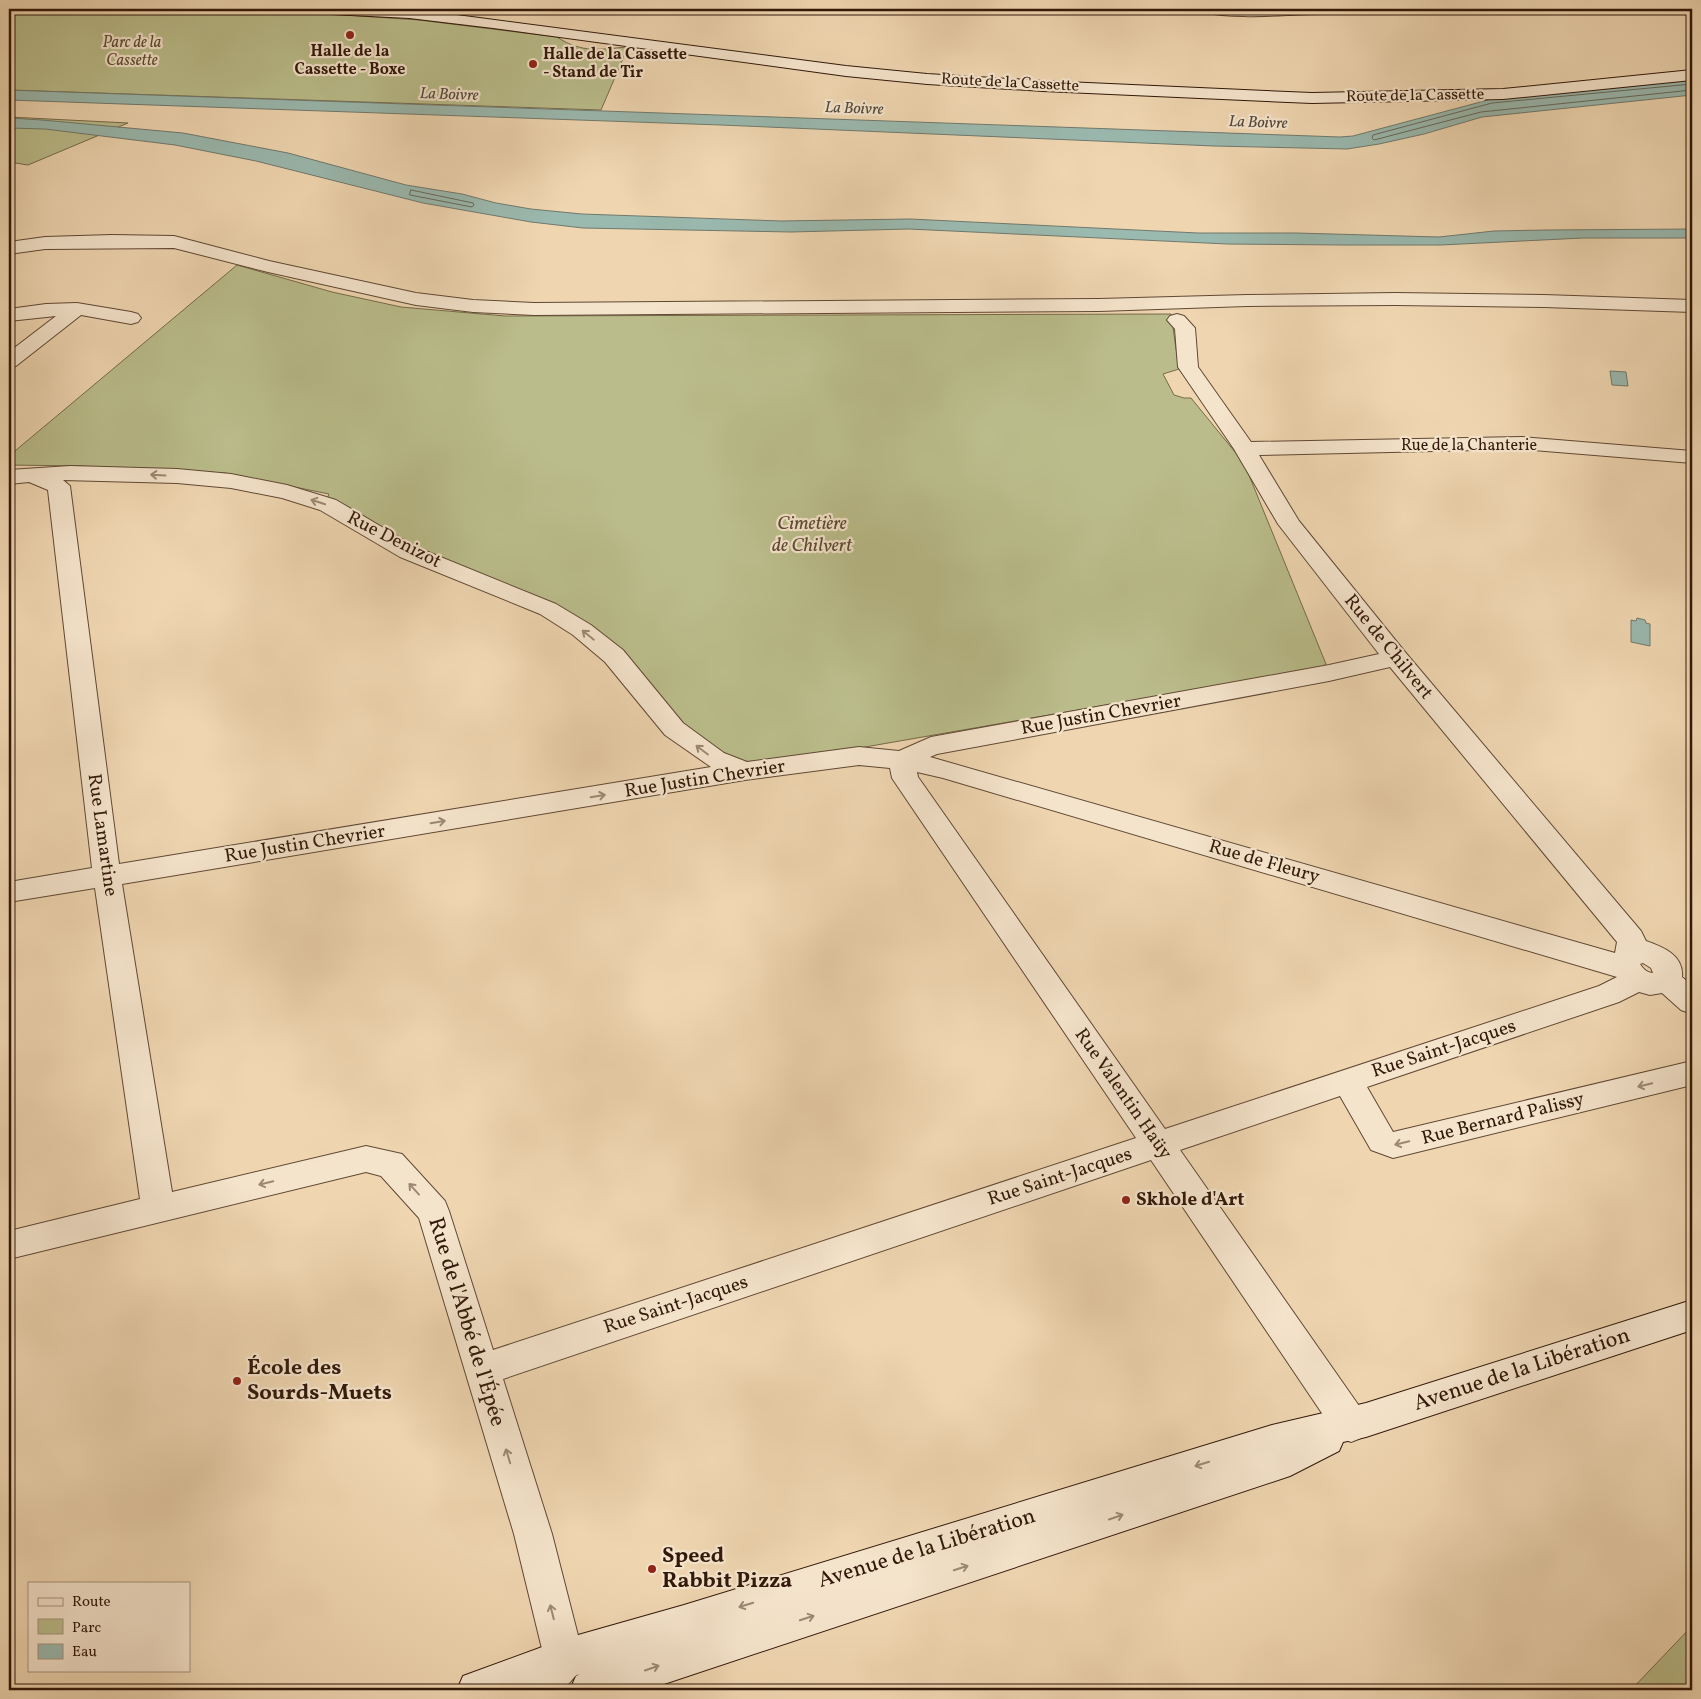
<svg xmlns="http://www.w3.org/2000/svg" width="1701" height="1699" font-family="Vollkorn,serif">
  <rect width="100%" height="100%" fill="#efd6b1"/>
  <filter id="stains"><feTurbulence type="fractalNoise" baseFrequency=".004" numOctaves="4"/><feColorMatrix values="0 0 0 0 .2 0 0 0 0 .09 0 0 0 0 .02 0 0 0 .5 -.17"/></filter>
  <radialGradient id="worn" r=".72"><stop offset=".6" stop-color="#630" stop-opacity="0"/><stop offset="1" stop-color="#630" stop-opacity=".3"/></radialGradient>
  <g fill="#babd8b" stroke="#766a4a">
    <path d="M9 9H256L419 20 557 37C583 54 600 49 628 47L601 110 9 90Z"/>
    <path d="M9 117 128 123 28 165 9 162Z"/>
    <path d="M237 265 332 292 401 307 505 316 1171 314 1179 369 1163 374 1174 395 1184 398H1191L1244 463 1326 664 1320 668 842 751 764 763 733 760 685 726 614 649 424 552 327 499 329 494 225 473 82 466 9 465V456Z"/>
    <path d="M1692 1626V1690H1631Z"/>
  </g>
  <g fill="#9ab9af" stroke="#70796d">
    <path d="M1692 79V95L1482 117 1424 134 1379 144 1347 149 1214 146 721 125 9 100V90L1340 137 1353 136 1488 100V98L1514 97Z"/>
    <path d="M9 118 42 120 183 133 288 153 406 185 462 194 496 203 531 209 582 214 781 221 910 219 1198 233H1296L1439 237 1494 231 1546 230 1692 229V238H1583L1441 245H1342L1227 244 909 229 791 232 583 228 531 222 423 203 256 161 175 145 45 129 9 128Z"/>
    <path d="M1610 371 1626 372 1628 386 1612 385Z"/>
    <path d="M1637 618 1645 620 1646 623 1650 624V646L1631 642V620L1636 621Z"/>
  </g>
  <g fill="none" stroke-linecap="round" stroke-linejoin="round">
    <g stroke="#66685c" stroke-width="1">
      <path d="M1692 84 1492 103 1373 135 1372 138 1374 140 1481 112 1692 90"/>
      <path d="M411 190 473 203 474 205 472 207 410 195Z"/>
    </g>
    <g stroke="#604834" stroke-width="2">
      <g id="street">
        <path d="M1201 9H1329L1326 12 1321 14C1286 14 1237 20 1204 12Z"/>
        <path d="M112 235 174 236 269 261 416 293 473 300 534 303 1099 299 1247 295 1395 293 1544 295 1692 300V312L1544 307 1395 305 1247 306 1099 311 534 315 473 312 416 305 268 272 174 248 45 249 9 254V242L45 237Z"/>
        <path d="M77 303 131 312 138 314 141 318 138 322 131 324 81 315 16 366 9 368V352L56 316 9 321V309L46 304Z"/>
        <path d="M1177 314 1184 316 1195 328 1198 367 1251 442 1522 437 1692 451V463L1522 449 1259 455 1299 521 1405 652 1641 931 1646 941C1663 947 1684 955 1682 977L1692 985V1014L1681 1010 1662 993 1650 995 1639 992 1619 1002 1367 1087 1393 1132 1692 1061V1085L1393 1158 1371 1150 1340 1096 1180 1150 1364 1413 1369 1425 1364 1437 1351 1442 1338 1437 1151 1160 503 1379 552 1534 584 1659 578 1673 563 1690H517L523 1676 543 1653 514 1534 419 1218 381 1176 366 1172 9 1259V1231L140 1199 95 888 9 902V882L92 868 48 490 29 482 9 484V470L70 466 177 469 231 474 287 485 336 500 416 547 556 604 591 625 623 650 683 723 724 753 747 762 859 747 899 751 931 737 1329 665 1379 654 1278 524 1234 449 1178 367 1175 329 1167 320 1170 316ZM63 480 177 483 231 488 282 498 320 510 400 557 540 614 573 635 605 662 665 735 711 767 119 864 70 486ZM1390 667 1617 942 1615 953 930 757 937 754 1329 681ZM859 765 890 768 892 778 896 784 1136 1138 493 1350 449 1211 445 1201 402 1154 366 1146 172 1192 122 884 745 780ZM917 772 943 778 1617 977 1599 986 1165 1129 918 777ZM1643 963 1651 968 1653 973C1648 973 1643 969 1640 964Z"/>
      </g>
    </g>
    <g stroke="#31180a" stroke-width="2">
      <g id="secondary">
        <path d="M323 9H411L846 66 927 74 1043 81 1312 93 1503 89 1692 70V80L1503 99 1312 103 1043 91 927 84 846 76 493 28 409 18 331 14 326 12Z"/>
        <path d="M1692 1300V1330L1366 1437 1343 1442 1339 1451 1290 1476 646 1690H570L576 1676 580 1674 532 1690H457L463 1676 564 1639 684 1605 1272 1425 1366 1403Z"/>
      </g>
    </g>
    <use href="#street" fill="#f5e4cc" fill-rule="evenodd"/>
    <use href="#secondary" fill="#f5e4cc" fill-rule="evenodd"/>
  </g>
  <defs><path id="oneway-shaft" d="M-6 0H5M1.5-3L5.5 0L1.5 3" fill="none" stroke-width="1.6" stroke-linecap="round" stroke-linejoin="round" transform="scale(1.25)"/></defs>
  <g stroke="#9d8875">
    <use href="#oneway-shaft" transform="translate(158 475) rotate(-177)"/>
    <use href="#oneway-shaft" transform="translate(318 502) rotate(-162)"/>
    <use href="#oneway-shaft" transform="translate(588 635) rotate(-141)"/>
    <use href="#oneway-shaft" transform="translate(702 750) rotate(-143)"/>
    <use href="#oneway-shaft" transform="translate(598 796) rotate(-9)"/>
    <use href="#oneway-shaft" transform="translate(438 822) rotate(-9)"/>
    <use href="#oneway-shaft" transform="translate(1645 1085) rotate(166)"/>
    <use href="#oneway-shaft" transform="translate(1402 1143) rotate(166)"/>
    <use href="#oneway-shaft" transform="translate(266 1183) rotate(166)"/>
    <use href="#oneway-shaft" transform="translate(414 1189) rotate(-132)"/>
    <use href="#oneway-shaft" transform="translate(508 1456) rotate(-107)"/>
    <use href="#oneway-shaft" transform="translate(1202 1464) rotate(163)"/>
    <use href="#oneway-shaft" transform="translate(1116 1517) rotate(-19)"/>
    <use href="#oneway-shaft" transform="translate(961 1568) rotate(-18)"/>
    <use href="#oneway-shaft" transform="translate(746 1605) rotate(163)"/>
    <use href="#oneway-shaft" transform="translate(552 1612) rotate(-104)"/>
    <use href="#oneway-shaft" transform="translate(807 1618) rotate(-18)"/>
    <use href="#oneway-shaft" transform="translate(652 1668) rotate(-19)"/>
  </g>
  <g fill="#8f2418" stroke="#f5e4cc" stroke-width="2">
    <circle cx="350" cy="35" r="5"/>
    <circle cx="533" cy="64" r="5"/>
    <circle cx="1126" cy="1200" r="5"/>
    <circle cx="237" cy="1381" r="5"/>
    <circle cx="652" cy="1569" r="5"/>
  </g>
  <g text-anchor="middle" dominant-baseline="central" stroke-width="4.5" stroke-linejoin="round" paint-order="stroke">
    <g font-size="16" font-style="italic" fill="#5a4a31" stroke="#f5e4cc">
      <text x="132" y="43">Parc de la<tspan x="132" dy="18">Cassette</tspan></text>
    </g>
    <g font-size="16" font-weight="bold" fill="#31180a" stroke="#f5e4cc">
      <text x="350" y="52">Halle de la<tspan x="350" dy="18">Cassette - Boxe</tspan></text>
      <text x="543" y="55" text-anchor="start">Halle de la Cassette<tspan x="543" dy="18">- Stand de Tir</tspan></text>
    </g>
    <g font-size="16" fill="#31180a" stroke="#f5e4cc">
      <text transform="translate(1010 83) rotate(3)">Route de la Cassette</text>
      <text transform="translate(1415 96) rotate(-1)">Route de la Cassette</text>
      <text x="1469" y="446">Rue de la Chanterie</text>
    </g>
    <g font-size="16" font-style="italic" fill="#50483c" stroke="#f5e4cc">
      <text transform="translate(449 95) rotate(2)">La Boivre</text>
      <text transform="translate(854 109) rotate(2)">La Boivre</text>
      <text transform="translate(1258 123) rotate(2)">La Boivre</text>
    </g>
    <g font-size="19" font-style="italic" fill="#5a4a31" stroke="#f5e4cc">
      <text x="812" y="524">Cimetière<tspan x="812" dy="22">de Chilvert</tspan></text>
    </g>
    <g font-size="19" fill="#31180a" stroke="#f5e4cc">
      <text transform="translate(394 540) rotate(27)">Rue Denizot</text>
      <text transform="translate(1388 647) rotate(51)">Rue de Chilvert</text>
      <text transform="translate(1101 715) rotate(-10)">Rue Justin Chevrier</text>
      <text transform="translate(705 779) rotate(-9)">Rue Justin Chevrier</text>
      <text transform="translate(102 835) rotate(82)">Rue Lamartine</text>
      <text transform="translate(305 844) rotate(-9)">Rue Justin Chevrier</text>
      <text transform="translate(1264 862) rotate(16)">Rue de Fleury</text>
      <text transform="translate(1444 1049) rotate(-18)">Rue Saint-Jacques</text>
      <text transform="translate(1123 1094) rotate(55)">Rue Valentin Haüy</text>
      <text transform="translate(1503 1119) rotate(-14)">Rue Bernard Palissy</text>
      <text transform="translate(1060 1177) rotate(-18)">Rue Saint-Jacques</text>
      <text transform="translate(676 1305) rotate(-18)">Rue Saint-Jacques</text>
    </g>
    <g font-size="19" font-weight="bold" fill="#31180a" stroke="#f5e4cc" text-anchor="start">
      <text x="1136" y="1200">Skhole d'Art</text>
    </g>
    <g font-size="22" fill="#31180a" stroke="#f5e4cc">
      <text transform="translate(466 1322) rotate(73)">Rue de l'Abbé de l'Épée</text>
      <text transform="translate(1522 1370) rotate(-18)">Avenue de la Libération</text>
      <text transform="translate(927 1549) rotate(-17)">Avenue de la Libération</text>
    </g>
    <g font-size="22" font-weight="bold" fill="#31180a" stroke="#f5e4cc" text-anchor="start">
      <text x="247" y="1368">École des<tspan x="247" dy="25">Sourds-Muets</tspan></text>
      <text x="662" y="1556">Speed<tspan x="662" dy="25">Rabbit Pizza</tspan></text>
    </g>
  </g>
  <rect width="1701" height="1699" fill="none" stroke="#efd6b1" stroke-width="30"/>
  <rect x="10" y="10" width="1681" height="1679" fill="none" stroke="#31180a" stroke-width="2.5"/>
  <rect x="15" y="15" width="1671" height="1669" fill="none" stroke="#31180a"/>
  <rect x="28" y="1582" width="162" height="90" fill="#f5e4cc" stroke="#a7927e"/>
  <rect x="38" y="1598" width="25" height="8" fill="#f5e4cc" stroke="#a7927e"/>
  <text x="72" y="1606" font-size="15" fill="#31180a">Route</text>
  <rect x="38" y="1619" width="25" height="15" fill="#babd8b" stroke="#a7927e"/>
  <text x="72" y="1632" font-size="15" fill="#31180a">Parc</text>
  <rect x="38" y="1644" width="25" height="15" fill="#9ab9af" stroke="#a7927e"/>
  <text x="72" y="1656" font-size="15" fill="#31180a">Eau</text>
  <rect width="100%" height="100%" filter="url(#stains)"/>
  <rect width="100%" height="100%" fill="url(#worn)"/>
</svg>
